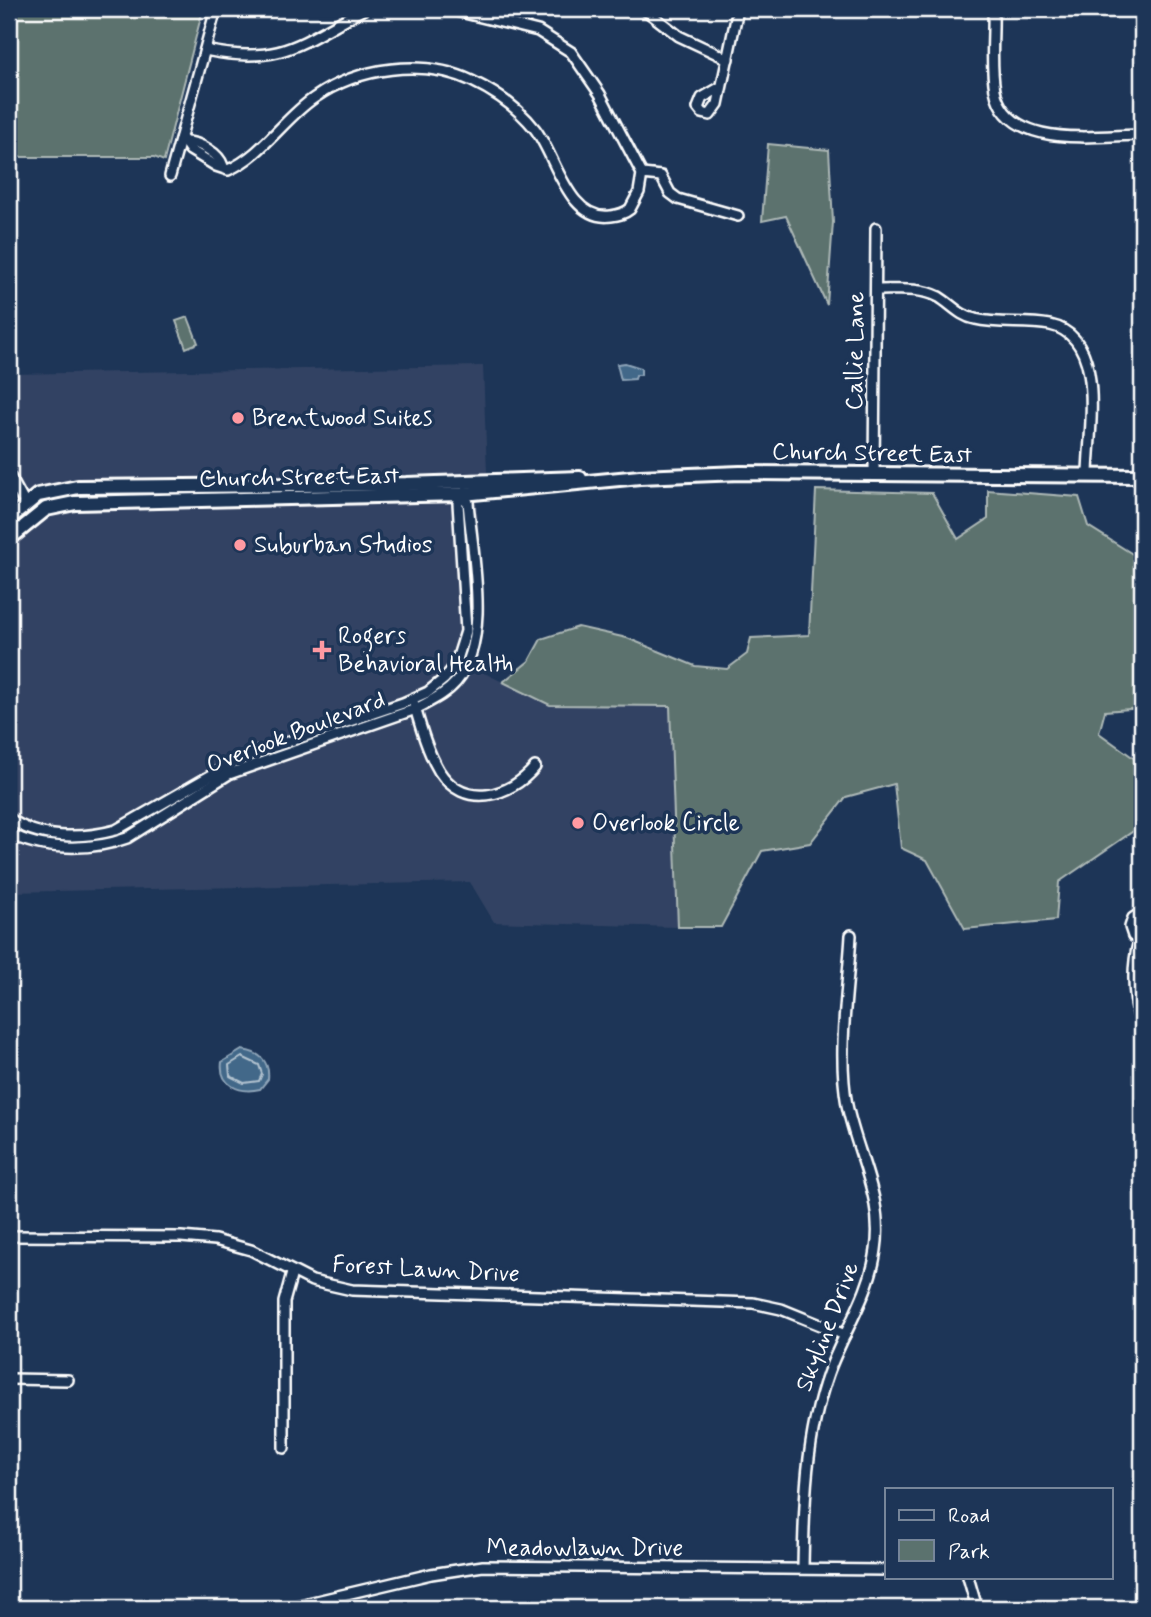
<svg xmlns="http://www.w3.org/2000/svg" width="1151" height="1617" font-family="Mynerve,sans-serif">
  <rect width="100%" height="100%" fill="#1d3557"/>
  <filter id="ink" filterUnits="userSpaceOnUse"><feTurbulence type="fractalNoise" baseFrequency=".0143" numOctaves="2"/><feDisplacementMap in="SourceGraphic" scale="14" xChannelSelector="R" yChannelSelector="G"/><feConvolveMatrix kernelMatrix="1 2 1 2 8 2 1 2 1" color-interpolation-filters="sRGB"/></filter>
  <g filter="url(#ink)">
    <g fill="#334363">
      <path d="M483 366 487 473 81 480 53 483 27 493 13 469 9 453V374Z"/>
      <path d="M476 496 485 613 474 668 550 705 670 706 678 927 494 922 470 882 9 892V548L43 517 69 509Z"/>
    </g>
    <g fill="#5b726e" stroke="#adb8b6" stroke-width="2">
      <path d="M9 9H203L164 161 154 157H9Z"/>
      <path d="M768 144 829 150 833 222 827 305 786 216 762 221Z"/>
      <path d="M188 317 198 343 186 348 176 321Z"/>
      <path d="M816 490 932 493 958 539 988 519V490L1079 497 1088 526 1142 560V708L1105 711 1099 733 1142 764V833L1135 830 1059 882 1056 920 965 929 927 860 901 848 894 784 846 797 810 843 762 851 721 927H678L670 706 550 705 503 682 529 661 541 639 578 627 627 638 695 666 727 669 747 654 751 638 809 635Z"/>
    </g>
    <g fill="#426889" stroke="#8ea4b8" stroke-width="2">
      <path d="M625 363 641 368V375H636L635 379 621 380 617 364Z"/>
      <path d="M242 1050C259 1052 270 1061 268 1079L260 1089C239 1094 219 1085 222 1062Z"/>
    </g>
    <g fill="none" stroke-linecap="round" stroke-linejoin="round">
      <path stroke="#b3c3d0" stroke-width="2" d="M242 1057 259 1065 262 1074 259 1081 244 1083 230 1076 229 1065Z"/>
      <g stroke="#fff" stroke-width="14">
        <g id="minor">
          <path d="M644 9 679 36 728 59"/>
          <path d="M993 9C994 35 990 65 995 90 1007 151 1097 135 1142 135"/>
          <path d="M205 50C282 66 300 43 364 9"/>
          <path d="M721 87 702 98 698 108 702 113 710 115 718 104 738 9"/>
          <path d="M181 137 190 150 216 166 228 170C263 155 283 119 314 98 358 67 423 58 472 81 495 92 519 109 535 129 556 156 568 222 611 216 618 215 624 214 630 209L639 192 642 174 600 94 571 52 538 31 448 9"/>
          <path d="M186 142C199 142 219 153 223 166"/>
          <path d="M642 174 661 176 670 193 678 199 738 216"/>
          <path d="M170 176 216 9"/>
          <path d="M876 290C897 290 920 287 939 297 952 305 960 316 975 319 999 325 1026 320 1050 325 1108 337 1088 432 1088 476"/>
          <path d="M9 475 25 504"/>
          <path d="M874 475 876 228"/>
          <path d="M414 704C420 725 427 751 439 771 464 810 510 797 535 767"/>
          <path d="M9 818C38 840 82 839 116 830L243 757 403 703 428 692 444 679 455 666 466 631 458 503 463 496"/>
          <path d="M9 833C41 851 92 851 127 838L229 774 416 709C430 701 445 695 456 682 492 640 472 553 468 502L463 499"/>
          <path d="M1142 912 1133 918 1130 927 1133 936 1142 942"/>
          <path d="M1139 940C1131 969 1133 999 1142 1028"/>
          <path d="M9 1236 181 1237 215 1240 251 1250 312 1281 352 1290 753 1303 781 1309 845 1335"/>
          <path d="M9 1379 68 1380"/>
          <path d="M284 1448V1302L292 1273"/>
          <path d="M803 1568C804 1503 806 1436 828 1374 843 1332 870 1295 876 1250 884 1198 857 1155 847 1105 837 1051 848 990 851 935"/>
          <path d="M968 1577 977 1608"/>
          <path d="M287 1608 431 1574 483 1566 887 1570"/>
        </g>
      </g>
      <g stroke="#fff" stroke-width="18">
        <g id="secondary">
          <path d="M9 519 38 495 78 487 406 484 580 478"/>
          <path d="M9 539 46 509 75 503 463 494 640 477 740 473 1142 476"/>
        </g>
      </g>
      <use href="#minor" stroke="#1d3557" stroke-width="9"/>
      <use href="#secondary" stroke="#1d3557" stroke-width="12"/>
    </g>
  </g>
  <g fill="#ff9aa2" stroke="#1d3557" stroke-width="2.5">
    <circle cx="238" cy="418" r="7"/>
    <circle cx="240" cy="545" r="7"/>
    <path d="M318.5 639.5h7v7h7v7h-7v7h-7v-7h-7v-7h7z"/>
    <circle cx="578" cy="823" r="7"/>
  </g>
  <g text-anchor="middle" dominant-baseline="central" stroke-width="7" stroke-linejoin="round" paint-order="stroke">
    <g font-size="24" fill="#fff" stroke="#1d3557">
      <text transform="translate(856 351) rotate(-89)">Callie Lane</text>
      <text transform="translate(872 454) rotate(1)">Church Street East</text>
      <text transform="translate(299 478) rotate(-1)">Church Street East</text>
      <text transform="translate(296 733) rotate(-21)">Overlook Boulevard</text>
      <text transform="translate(426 1270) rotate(3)">Forest Lawn Drive</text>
      <text transform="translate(828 1327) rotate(-69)">Skyline Drive</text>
      <text x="585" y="1548">Meadowlawn Drive</text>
    </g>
    <g font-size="24" fill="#fff" stroke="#1d3557" text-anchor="start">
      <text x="252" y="418">Brentwood Suites</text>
      <text x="254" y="545">Suburban Studios</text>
      <text x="338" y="636">Rogers<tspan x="338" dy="28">Behavioral Health</tspan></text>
      <text x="592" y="823">Overlook Circle</text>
    </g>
  </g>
  <rect width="1151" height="1617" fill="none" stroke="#1d3557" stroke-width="35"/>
  <rect x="18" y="18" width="1116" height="1582" fill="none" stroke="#fff" stroke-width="2.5" filter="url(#ink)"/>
  <rect x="885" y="1488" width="228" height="91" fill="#1d3557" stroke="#77869a" stroke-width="2"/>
  <rect x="899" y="1510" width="35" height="10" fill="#1d3557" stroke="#77869a" stroke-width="2"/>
  <text x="948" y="1522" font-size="21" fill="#ffffff">Road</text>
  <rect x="899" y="1540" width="35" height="21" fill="#5b726e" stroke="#77869a" stroke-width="2"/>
  <text x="948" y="1558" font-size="21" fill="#ffffff">Park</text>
</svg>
